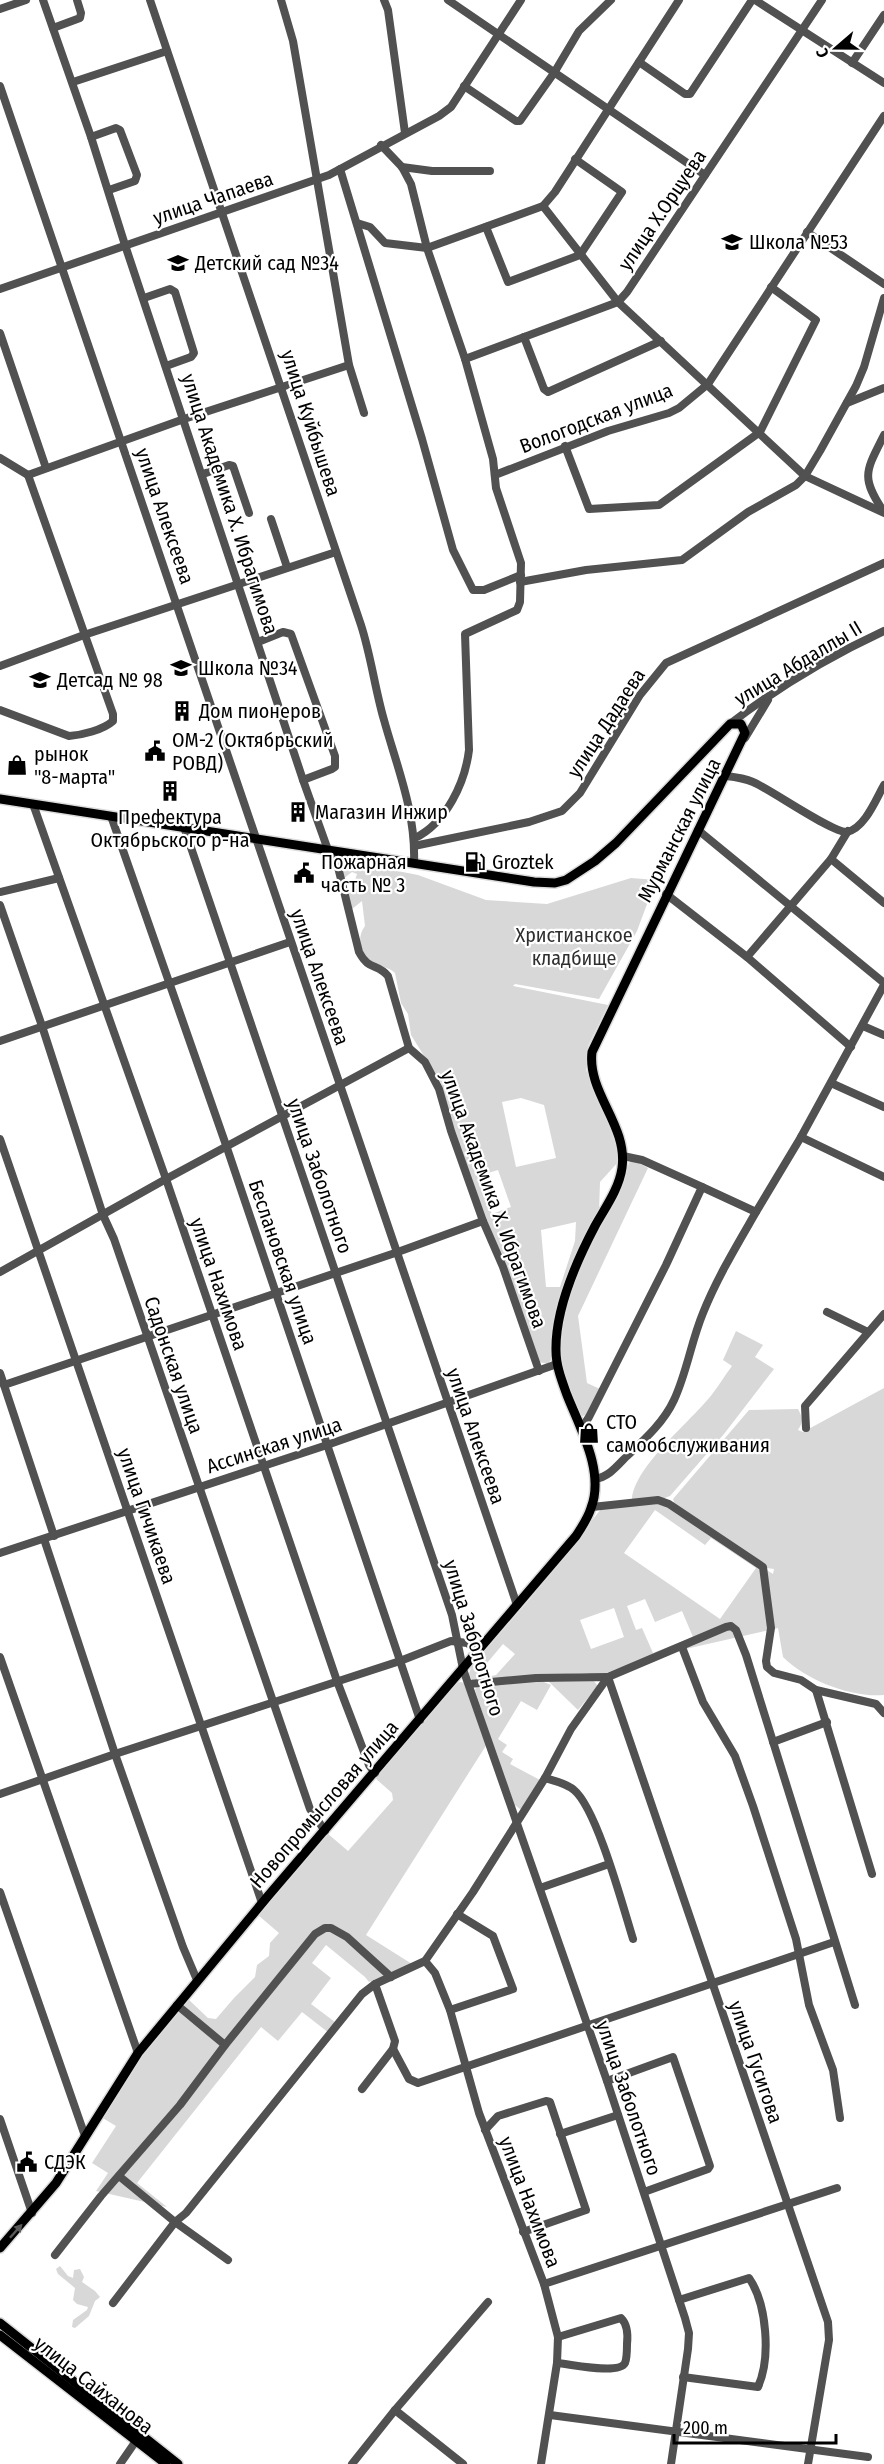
<svg xmlns="http://www.w3.org/2000/svg" width="884" height="2464" font-family="'Fira Sans Condensed',sans-serif">
  <rect width="100%" height="100%" fill="#fff"/>
  <g fill="#d8d8d8" fill-rule="evenodd">
    <path d="M340 856 352 858 365 867 387 869 418 875 486 900 547 904 631 878 656 880 637 931 599 999 515 984 513 986 608 1005 588 1046 586 1070 612 1124 619 1146V1161L600 1182 599 1212 562 1298 553 1357 548 1364 539 1362 445 1106 441 1083 411 1035 408 1014 401 1003 395 973C389 967 381 967 373 963 360 956 356 937 365 926L362 901 352 909C343 892 353 889 357 874L352 872 343 879ZM521 1098 544 1105 556 1158 516 1167 502 1102ZM498 1170 511 1207 492 1214 478 1176ZM576 1222 575 1241 560 1287H546L541 1230Z"/>
    <path d="M630 1161H635L648 1168 578 1316 587 1383 600 1389 587 1415 582 1416 561 1369 559 1340 567 1300 579 1267 619 1188Z"/>
    <path d="M736 1331 763 1345 755 1357 774 1369 724 1434 670 1496 662 1499H632C635 1465 692 1421 713 1393 720 1384 725 1375 732 1366L723 1360Z"/>
    <path d="M884 1388V1695C851 1698 806 1680 783 1657L778 1628 681 1650H666L601 1675 582 1673 472 1680 469 1674 471 1667 530 1599 601 1509 644 1502 664 1504 773 1574 774 1569 767 1568 675 1505 673 1499 749 1410 798 1409C803 1418 803 1422 798 1430L803 1432ZM655 1510 705 1545 711 1538 756 1568 720 1619 624 1553ZM645 1599 655 1622 682 1611 693 1637 653 1653 642 1628 636 1630 627 1606ZM614 1608 624 1637 591 1649 580 1620ZM503 1644 515 1654 496 1675 491 1676 482 1669Z"/>
    <path d="M539 1680 551 1685 537 1710 521 1701 498 1739 507 1745 502 1752 513 1759 510 1764 540 1780 523 1808 520 1809 512 1803 475 1690 477 1686Z"/>
    <path d="M593 1680 598 1686 578 1710 548 1681Z"/>
    <path d="M460 1682 465 1683 487 1744 366 1935 412 1964 369 1982 365 1977 326 1945 312 1963 331 1978 311 2004 335 2022 329 2033 302 2012 278 2041 261 2027 137 2183 167 2207 96 2191 108 2173 92 2163 116 2126 101 2117 141 2054 187 1998 208 2018 216 2019 234 1998 255 1977 257 1965 269 1956 270 1943 279 1933 258 1915 327 1833 348 1851 393 1800 392 1793 375 1778 455 1684Z"/>
    <path d="M60 2266 68 2276 73 2278 74 2270 80 2269 84 2277 82 2282 95 2291 100 2297 95 2301 89 2316 75 2328 72 2327 73 2320 87 2310 88 2307 77 2304 73 2300 75 2288 58 2274 56 2269Z"/>
  </g>
  <g fill="none" stroke-linecap="round" stroke-linejoin="round">
    <g stroke="#dbdbdb" stroke-width="12">
      <g id="major">
        <path d="M0 799 534 882 555 883 566 880 595 861 616 843 730 724H741L745 733 592 1052C587 1093 628 1125 622 1168 619 1189 605 1208 595 1226 576 1262 555 1309 556 1351 556 1366 562 1381 567 1395 580 1428 605 1472 591 1508 588 1518 582 1527 576 1536L268 1896 138 2053 56 2183 0 2248"/>
        <path d="M0 2323 178 2464"/>
        <path d="M0 2335 166 2464"/>
      </g>
    </g>
    <g stroke="#515151" stroke-width="8">
      <path d="M43 0 91 137 125 245 303 780 328 850 336 859 359 952C369 971 377 963 388 976L409 1048 425 1062 439 1089 451 1131 483 1221 503 1267 539 1371"/>
      <path d="M150 0 361 625C371 656 375 689 384 720 397 767 416 812 414 863"/>
      <path d="M281 0 293 41 349 365 364 413"/>
      <path d="M384 0 388 10 405 133"/>
      <path d="M448 0 705 175"/>
      <path d="M755 0 884 83"/>
      <path d="M0 9 26 0"/>
      <path d="M53 28 80 18 81 13 77 0"/>
      <path d="M639 62 685 94H690L752 0"/>
      <path d="M852 63 884 15"/>
      <path d="M73 82 167 51"/>
      <path d="M0 86C175 591 342 1099 517 1605"/>
      <path d="M464 86 516 121H520L554 73 579 31 611 0"/>
      <path d="M91 137 116 128 120 130 137 175 135 181 109 190"/>
      <path d="M381 145 402 167 411 184 427 248 465 359 493 459 496 488 521 563 520 602 517 610 465 634 469 750C465 783 446 823 415 838"/>
      <path d="M402 167 432 171H490"/>
      <path d="M340 169 422 439 453 550 473 590H484L521 575"/>
      <path d="M543 206 618 302 805 476 884 513"/>
      <path d="M357 223 370 227 385 243 427 248 543 206 555 192 679 0"/>
      <path d="M486 227 508 282 580 255 622 192 575 159"/>
      <path d="M807 232 884 284"/>
      <path d="M0 289 329 175 439 116 451 107 521 0"/>
      <path d="M144 298 170 289 175 292 194 353 191 357 166 366"/>
      <path d="M0 333 46 468"/>
      <path d="M524 337 544 389 548 392 661 341"/>
      <path d="M465 359 618 302 627 292 822 0"/>
      <path d="M847 403 884 388"/>
      <path d="M884 435C866 471 860 477 884 512"/>
      <path d="M565 446 589 509 659 505 760 432 816 320 771 287"/>
      <path d="M0 458 28 475"/>
      <path d="M203 474 229 465 233 466 249 513"/>
      <path d="M28 475 184 419 349 365"/>
      <path d="M495 475 608 431 669 413 679 408 708 384 884 116"/>
      <path d="M271 519 287 567"/>
      <path d="M520 582 586 570 682 560 748 512 796 485 805 476 820 451 856 386 864 367 884 298"/>
      <path d="M258 642 283 632 291 634 335 756V767L332 769 303 780"/>
      <path d="M0 666 84 635 336 552"/>
      <path d="M0 710 69 736C82 735 103 730 113 721V714L28 475"/>
      <path d="M730 724C778 687 830 656 884 631"/>
      <path d="M745 738 768 700"/>
      <path d="M726 776C735 777 744 778 753 782 770 789 834 834 847 832 865 828 876 799 884 785"/>
      <path d="M33 804 166 1179 337 1681 369 1765 375 1773"/>
      <path d="M111 816 227 1148 420 1720"/>
      <path d="M184 827 452 1615 463 1669 607 2081 685 2318 689 2333 688 2349 671 2464"/>
      <path d="M698 830 884 983"/>
      <path d="M414 846 529 822 562 811 580 793 640 695 666 663 884 563"/>
      <path d="M831 859 884 903"/>
      <path d="M0 892 59 878"/>
      <path d="M666 894 747 957 851 1047"/>
      <path d="M0 905 42 1026 103 1215 114 1239 310 1809 325 1831"/>
      <path d="M747 957 831 859 848 831"/>
      <path d="M863 1026 884 1035"/>
      <path d="M0 1041 290 942"/>
      <path d="M831 1083 884 1107"/>
      <path d="M801 1137 884 1177"/>
      <path d="M0 1139 262 1903"/>
      <path d="M756 1212 801 1137 884 985"/>
      <path d="M0 1272 166 1179 409 1048"/>
      <path d="M827 1312 868 1332"/>
      <path d="M0 1373 54 1536"/>
      <path d="M4 1385 395 1253 483 1221"/>
      <path d="M806 1428 805 1406 884 1314"/>
      <path d="M581 1429 589 1417 666 1265 702 1187 642 1160 623 1156"/>
      <path d="M595 1479C609 1477 618 1465 627 1456 644 1440 664 1422 674 1400 687 1372 691 1342 703 1313 717 1278 737 1245 756 1212L702 1187"/>
      <path d="M592 1507 658 1500 669 1504 763 1567 771 1628 766 1661 767 1667 774 1673 801 1680 816 1690 872 1874"/>
      <path d="M44 1539 115 1754 183 1947 197 1980"/>
      <path d="M0 1553 327 1445 557 1364"/>
      <path d="M682 1647 703 1702 735 1756 753 1806 796 1939 809 2005 833 2070 840 2118"/>
      <path d="M0 1657 138 2053"/>
      <path d="M469 1684 536 1678 608 1677 828 2322 829 2340 808 2464"/>
      <path d="M816 1690 876 1704 884 1713"/>
      <path d="M773 1742 827 1722"/>
      <path d="M545 1778C555 1781 566 1783 574 1790 597 1809 623 1907 633 1939"/>
      <path d="M0 1794 115 1754 400 1661 451 1641 467 1643 479 1650"/>
      <path d="M540 1888 609 1864"/>
      <path d="M0 1892 85 2136"/>
      <path d="M425 1961 435 1973 450 2010 479 2113 544 2284 558 2337 557 2363 541 2464"/>
      <path d="M177 2005 225 2045"/>
      <path d="M450 2010 513 1989 493 1936 457 1914"/>
      <path d="M393 2049 409 2079 418 2083 834 1942"/>
      <path d="M607 2081 673 2057 710 2166 708 2169 644 2192"/>
      <path d="M362 2089 393 2049 395 2041 375 1984"/>
      <path d="M0 2119 32 2213"/>
      <path d="M485 2130 498 2116 546 2101 550 2102 586 2210 523 2232"/>
      <path d="M560 2134 618 2115"/>
      <path d="M119 2176 175 2222 186 2213 362 1994 375 1984 425 1961 473 1892 545 1778 571 1729 608 1677 726 1627 731 1626 736 1630 746 1655 855 2005"/>
      <path d="M55 2255 101 2196 180 2105 225 2045 315 1934 325 1928H331L347 1937 391 1977"/>
      <path d="M544 2284 837 2188"/>
      <path d="M679 2300 749 2278C767 2304 771 2358 758 2387L683 2377"/>
      <path d="M113 2303 175 2222 228 2260"/>
      <path d="M557 2363C570 2364 619 2375 625 2363 627 2358 627 2350 627 2344 628 2335 628 2325 621 2318L558 2337"/>
      <path d="M395 2410 463 2464"/>
      <path d="M550 2415 868 2457"/>
      <path d="M120 2464 138 2438"/>
      <path d="M352 2464 395 2410 488 2302"/>
    </g>
    <use href="#major" stroke="#000" stroke-width="9"/>
  </g>
  <defs><path id="oneway-solid" d="M-6-.8H1V-3.2L6.5 0L1 3.2V.8H-6Z" transform="scale(1.5)"/></defs>
  <use fill="#595959" href="#oneway-solid" transform="translate(16 2231) rotate(-48)"/>
  <defs>
    <g id="school-bare" transform="scale(1.62)"><path d="M0-5L7-2L0 1L-7-2ZM-4 1L0 2.5L4 1V4Q0 6-4 4Z" fill="#000" stroke="#fff" stroke-width="2.5" paint-order="stroke"/></g>
    <g id="building-bare" transform="scale(1.62)"><path d="M-4-6H4V6H1V3H-1V6H-4ZM-2.5-4.3h1.7v1.8h-1.7ZM.8-4.3h1.7v1.8H.8ZM-2.5-1h1.7V.8h-1.7ZM.8-1h1.7V.8H.8Z" fill="#000" stroke="#fff" stroke-width="2.5" paint-order="stroke"/></g>
    <g id="civic-bare" transform="scale(1.62)"><path d="M-.6-6.5H3V-4.5H.6V-3L4-1V1h2V6H-6V1h2V-1L-.6-3ZM-1.2 2.5V6h2.4V2.5Z" fill="#000" stroke="#fff" stroke-width="2.5" paint-order="stroke"/></g>
    <g id="shop-bare" transform="scale(1.62)"><path d="M-5-2.5h2.3a2.7 3.5 0 0 1 5.4 0H5L5.5 6h-11ZM-1.5-2.5h3a1.5 2.3 0 0 0-3 0Z" fill="#000" stroke="#fff" stroke-width="2.5" paint-order="stroke"/></g>
    <g id="fuel-bare" transform="scale(1.62)"><path d="M-5.5-6h7V0h2V4h1.3V-2.5L3-4.5l.8-.8L6-3V5H2.5V1h-1V6h-7ZM-4.2-4.7v3.2H.2V-4.7Z" fill="#000" stroke="#fff" stroke-width="2.5" paint-order="stroke"/></g>
  </defs>
  <g fill-rule="evenodd">
    <use href="#school-bare" x="732" y="242"/>
    <use href="#school-bare" x="178" y="263"/>
    <use href="#school-bare" x="181" y="668"/>
    <use href="#school-bare" x="40" y="680"/>
    <use href="#building-bare" x="182" y="711"/>
    <use href="#civic-bare" x="155" y="751"/>
    <use href="#shop-bare" x="17" y="765"/>
    <use href="#building-bare" x="170" y="791"/>
    <use href="#building-bare" x="298" y="812"/>
    <use href="#fuel-bare" x="475" y="862"/>
    <use href="#civic-bare" x="304" y="873"/>
    <use href="#shop-bare" x="589" y="1433"/>
    <use href="#civic-bare" x="27" y="2162"/>
  </g>
  <g text-anchor="middle" dominant-baseline="central" stroke-width="4.5" stroke-linejoin="round" paint-order="stroke">
    <g font-size="20" fill="#000" stroke="#fff">
      <text transform="translate(213 198) rotate(-19)">улица Чапаева</text>
      <text transform="translate(662 210) rotate(-56)">улица Х.Орцуева</text>
      <text transform="translate(596 418) rotate(-21)">Вологодская улица</text>
      <text transform="translate(311 423) rotate(72)">улица Куйбышева</text>
      <text transform="translate(230 504) rotate(72)">улица Академика Х. Ибрагимова</text>
      <text transform="translate(165 516) rotate(71)">улица Алексеева</text>
      <text transform="translate(798 663) rotate(-31)">улица Абдаллы II</text>
      <text transform="translate(606 723) rotate(-57)">улица Дадаева</text>
      <text transform="translate(679 830) rotate(-63)">Мурманская улица</text>
      <text transform="translate(320 977) rotate(71)">улица Алексеева</text>
      <text transform="translate(320 1176) rotate(71)">улица Заболотного</text>
      <text transform="translate(494 1199) rotate(70)">улица Академика Х. Ибрагимова</text>
      <text transform="translate(283 1262) rotate(71)">Беслановская улица</text>
      <text transform="translate(219 1284) rotate(71)">улица Нахимова</text>
      <text transform="translate(174 1365) rotate(71)">Садонская улица</text>
      <text transform="translate(476 1436) rotate(71)">улица Алексеева</text>
      <text transform="translate(274 1445) rotate(-18)">Ассинская улица</text>
      <text transform="translate(147 1516) rotate(71)">улица Гичикаева</text>
      <text transform="translate(474 1638) rotate(73)">улица Заболотного</text>
      <text transform="translate(324 1804) rotate(-49)">Новопромысловая улица</text>
      <text transform="translate(756 2062) rotate(71)">улица Гусигова</text>
      <text transform="translate(629 2098) rotate(71)">улица Заболотного</text>
      <text transform="translate(530 2202) rotate(69)">улица Нахимова</text>
      <text transform="translate(94 2385) rotate(38)">улица Сайханова</text>
    </g>
    <g font-size="20" fill="#000" stroke="#fff" text-anchor="start">
      <text x="749" y="242">Школа №53</text>
      <text x="195" y="263">Детский сад №34</text>
      <text x="198" y="668">Школа №34</text>
      <text x="57" y="680">Детсад № 98</text>
      <text x="199" y="711">Дом пионеров</text>
      <text x="172" y="740">ОМ-2 (Октябрьский<tspan x="172" dy="23">РОВД)</tspan></text>
      <text x="34" y="754">рынок<tspan x="34" dy="23">"8-марта"</tspan></text>
      <text x="315" y="812">Магазин Инжир</text>
      <text x="170" y="817" text-anchor="middle">Префектура<tspan x="170" dy="23">Октябрьского р-на</tspan></text>
      <text x="321" y="862">Пожарная<tspan x="321" dy="23">часть № 3</tspan></text>
      <text x="492" y="862">Groztek</text>
      <text x="606" y="1422">СТО<tspan x="606" dy="23">самообслуживания</tspan></text>
      <text x="44" y="2162">СДЭК</text>
    </g>
    <g font-size="20" fill="#2f2f2f" stroke="#fff">
      <text x="574" y="935">Христианское<tspan x="574" dy="23">кладбище</tspan></text>
    </g>
  </g>
  <g transform="translate(836 48) rotate(250)" stroke="#ffffff" stroke-width="4.5" paint-order="stroke">
  <path d="M0-4.5L10 22L0 15L-10 22Z" fill="#000000"/>
  <text y="-9" font-size="16" font-weight="bold" text-anchor="middle" fill="#000000">С</text>
  </g>
  <path d="M674 2434v9h162v-9" fill="none" stroke="#000000" stroke-width="3"/>
  <text x="683" y="2434" font-size="18" fill="#000000" stroke="#ffffff" stroke-width="4.5" paint-order="stroke">200 m</text>
</svg>
